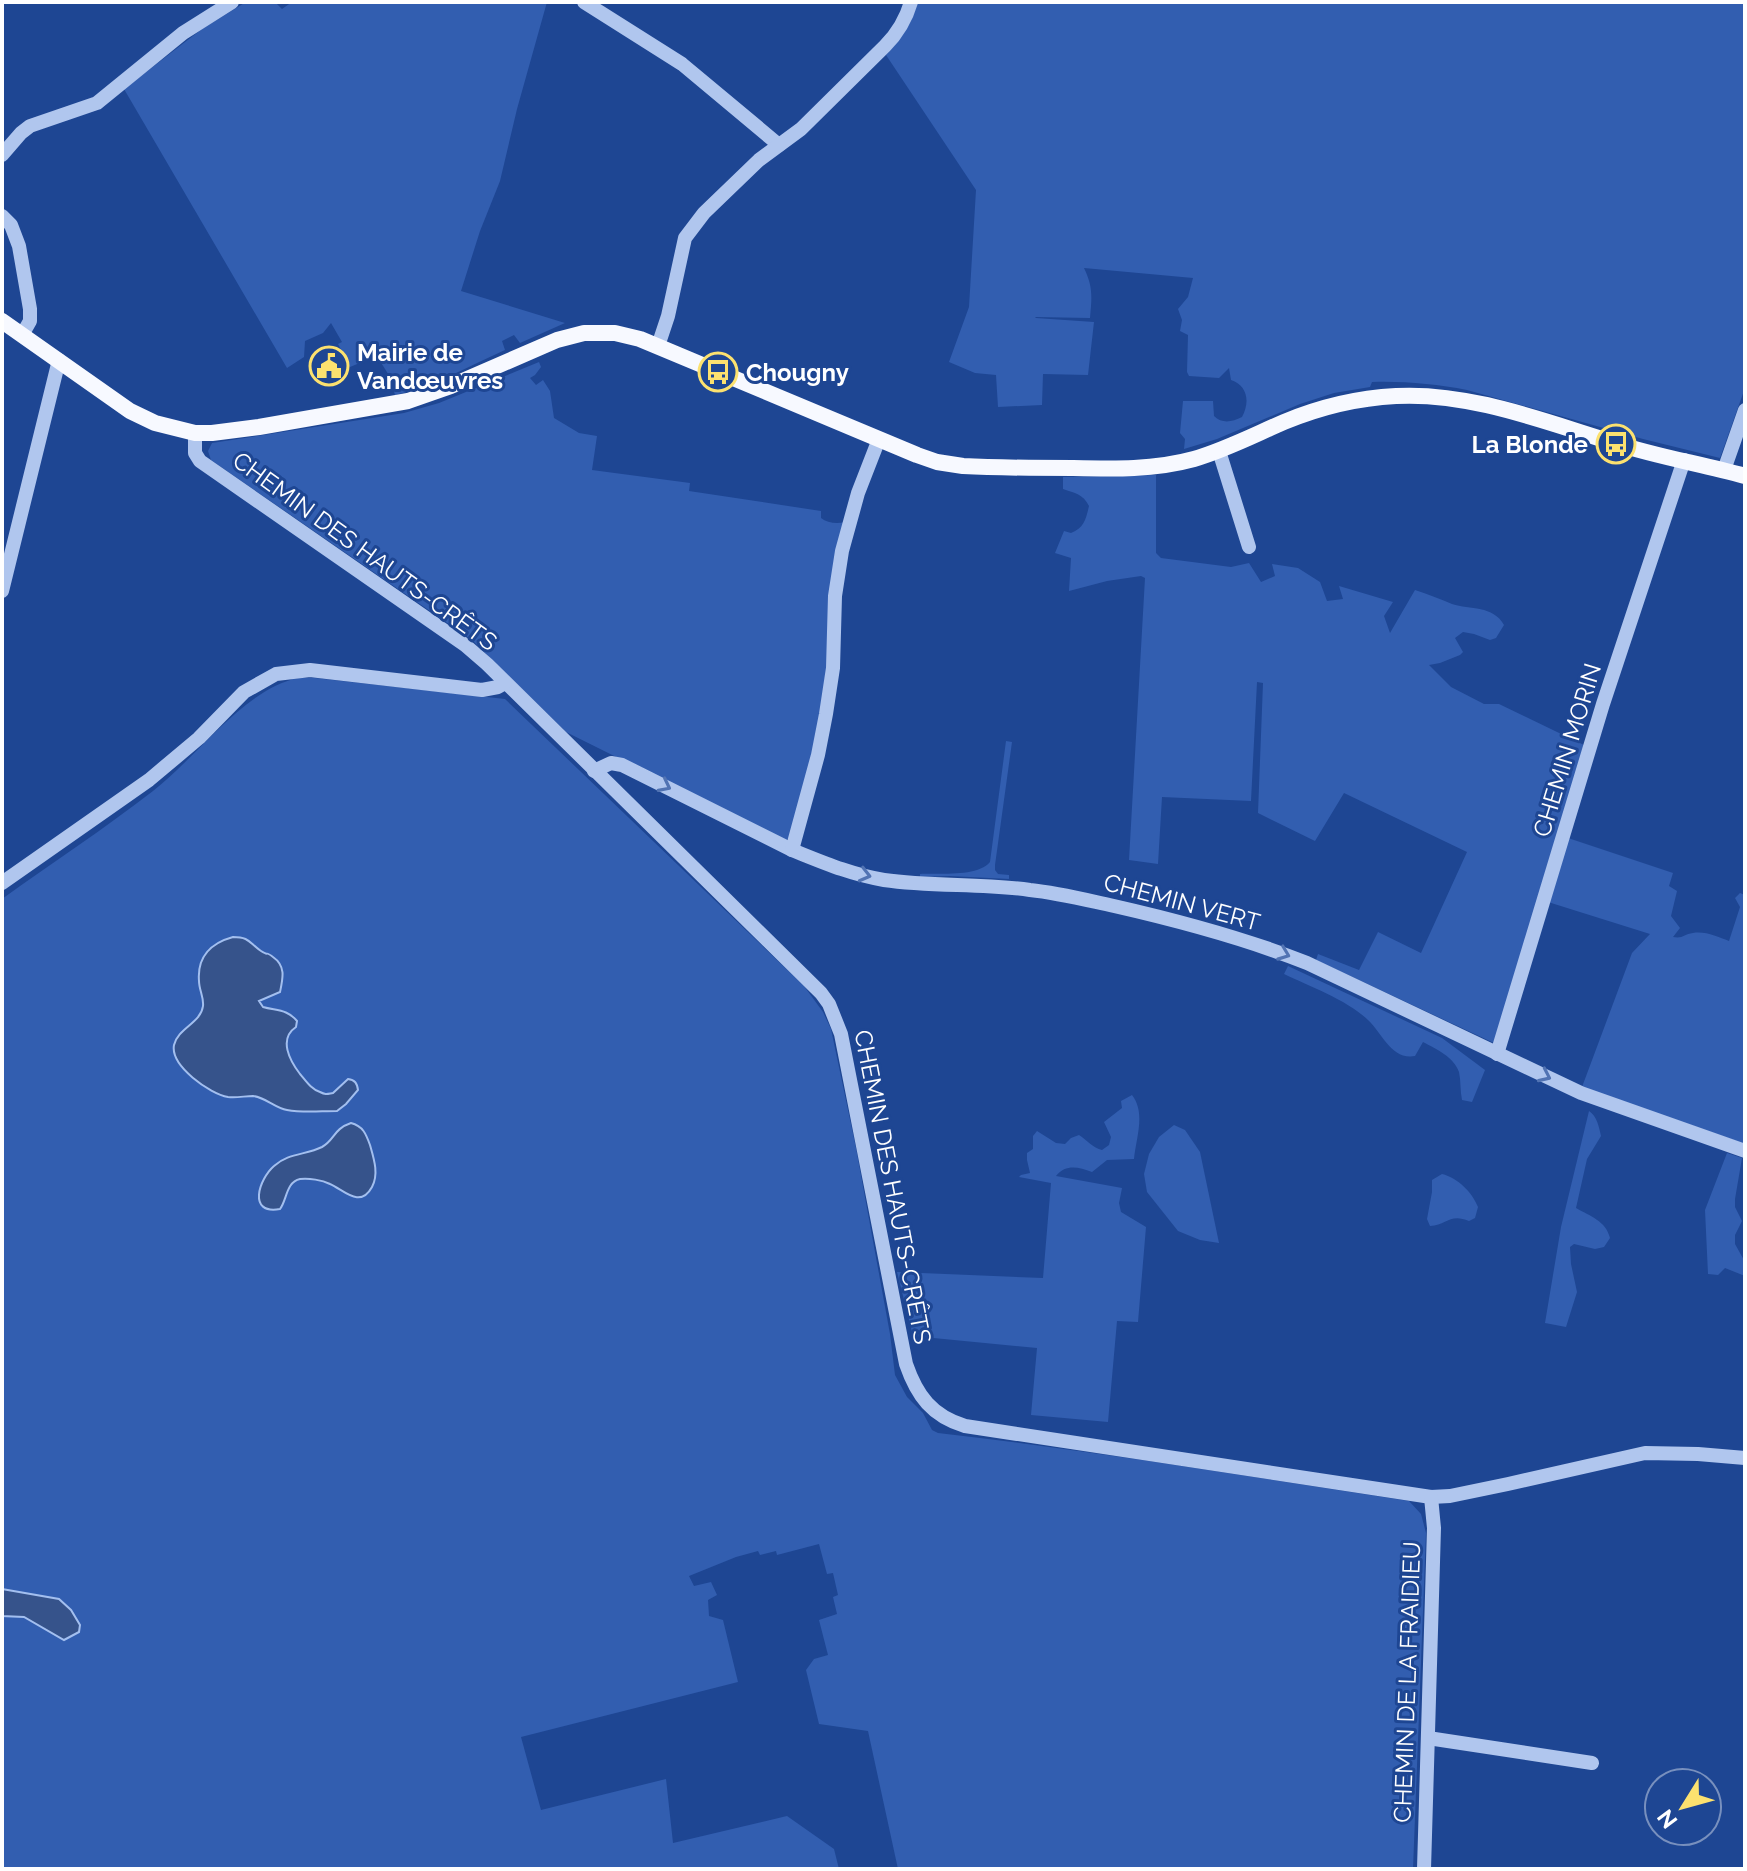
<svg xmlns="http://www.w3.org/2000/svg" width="1747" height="1871" font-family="Raleway,sans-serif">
  <rect width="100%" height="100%" fill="#1e4693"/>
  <g fill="#325eb0">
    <path d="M246 2H275L282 9 292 2H547L517 109 500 181 480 231 461 291 565 323 520 343 514 335 502 341 505 350C469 366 434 386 395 395L390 377 380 361 376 362 374 357 350 367 338 344 342 342 331 323 323 333 305 341 304 357 287 368 124 89 202 29Z"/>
    <path d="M918 2H1745V388L1720 458 1643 439 1467 390C1436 384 1404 381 1372 382L1370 387 1334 393 1300 404 1217 439 1184 449 1185 439 1180 433 1183 401H1213L1214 416C1222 424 1232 422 1242 417 1250 402 1248 386 1231 380L1229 368 1219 378 1189 376 1187 372 1188 335 1180 331 1182 320 1178 309 1188 297 1193 278 1084 268C1093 287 1092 296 1090 318L1035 317 1036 318 1094 322 1088 375 1043 374 1042 405 998 407 996 375 975 373 949 362 969 307 976 190 886 55C903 37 910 25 918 2Z"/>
    <path d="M539 362 541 367 535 375 530 378 536 385 543 380 550 391 554 418 579 433 597 436 592 470 690 483 689 491 821 511V518C827 523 837 524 845 522L817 740 790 837 785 841 566 732 472 640 211 460 208 451 212 443 404 413 439 403Z"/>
    <path d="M1156 475V553L1161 558 1231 567 1249 563 1261 582 1275 576 1272 564 1298 568 1320 582 1327 601 1343 599 1339 586 1393 602 1384 616 1390 633 1415 590C1428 594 1440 599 1452 604 1470 610 1493 605 1504 625L1496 638 1490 640 1474 634 1463 632 1455 638 1463 652 1460 655 1440 663 1429 665 1451 687 1484 704H1499L1586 746 1494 1043 1316 960 1318 954 1359 970 1378 932 1421 953 1467 852 1344 793 1315 841 1258 813 1263 683 1257 682 1251 801 1162 797 1158 864 1129 860 1145 578 1141 576 1107 581 1069 591 1071 558 1055 553 1064 531 1071 533C1084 528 1086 519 1089 506 1083 494 1075 493 1063 489V477Z"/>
    <path d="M298 678H315L505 699 804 986 823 1012 831 1029 856 1148 890 1334 895 1375 907 1397 923 1413 932 1430 938 1433C1095 1451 1252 1477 1409 1501L1421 1514 1426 1533 1413 1869H898L868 1731 819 1724 806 1670 814 1659 828 1655 819 1620 837 1614 833 1597 838 1595 833 1573 827 1574 819 1544 777 1555 776 1551 760 1555 758 1551 736 1557 689 1576 694 1586 711 1582 717 1595 708 1600 709 1616 723 1620 738 1682 521 1737 541 1810 666 1779 673 1843 787 1816 834 1849 839 1869H2V899C52 863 104 829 153 791 196 758 244 689 298 678Z"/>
    <path d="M1006 741 1012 742 995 865V870L998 874 1009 875V879L950 876 920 877V874C939 873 978 877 990 862Z"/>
    <path d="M1568 838 1673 873 1669 886 1677 891 1671 916 1680 928 1673 937C1683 939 1684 934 1693 933 1706 931 1718 937 1729 941L1740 907 1735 898 1740 893 1745 895V1144L1582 1087 1632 953 1650 934 1548 902Z"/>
    <path d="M1288 966 1442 1038 1485 1070 1472 1102 1462 1100C1460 1091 1461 1081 1459 1072 1454 1057 1436 1049 1423 1042L1415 1056C1391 1060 1383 1034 1368 1020 1349 1001 1309 986 1284 974Z"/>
    <path d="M1132 1095C1146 1113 1136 1138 1134 1159L1107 1160 1092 1172C1078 1167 1066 1164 1056 1176L1122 1188 1119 1203 1121 1212 1146 1227 1138 1322 1117 1321 1108 1422 1031 1415 1037 1348 913 1336 897 1272 1043 1278 1051 1183 1019 1177 1021 1175 1030 1173 1027 1160V1153L1033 1149V1136L1037 1131 1056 1143 1065 1144 1071 1138 1079 1135C1087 1140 1093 1148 1102 1150L1109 1145 1111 1137 1104 1122 1122 1108 1121 1101Z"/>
    <path d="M1589 1111C1597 1116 1599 1127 1601 1136L1587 1159 1576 1208C1590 1216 1606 1221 1610 1238L1604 1247 1595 1249 1574 1244 1570 1247 1571 1264 1577 1292 1566 1327 1545 1323 1561 1227Z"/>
    <path d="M1174 1125 1185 1130 1200 1152 1219 1243 1200 1240 1178 1231 1147 1192 1144 1174 1149 1154 1159 1137Z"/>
    <path d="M1727 1153 1742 1158 1735 1199V1207L1742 1221 1735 1235V1244L1745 1262V1276L1725 1268 1718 1275 1708 1274 1705 1210Z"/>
    <path d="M1442 1174C1458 1178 1472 1192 1478 1207L1475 1218 1469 1221C1450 1213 1447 1225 1430 1226L1427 1219 1432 1192V1180Z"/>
  </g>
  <g fill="#36538b" stroke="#a3bfef" stroke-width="2">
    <path d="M233 937C250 937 249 943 261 951 270 957 264 950 273 957 286 966 283 978 280 992L259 1001 263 1007C277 1011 287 1009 297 1021L296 1027C278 1039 290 1061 300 1074 306 1081 311 1089 320 1092 326 1095 327 1094 333 1093L348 1079C355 1080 357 1083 358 1090L346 1104 337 1111C320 1111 303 1113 287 1110 275 1108 265 1097 253 1096 245 1096 237 1098 228 1097 210 1094 170 1066 174 1045 178 1028 201 1023 203 1006 204 997 199 990 199 981 197 957 211 943 233 937Z"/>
    <path d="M351 1123C363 1126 366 1134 370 1145 374 1159 379 1174 372 1187 360 1209 344 1190 330 1184 322 1180 309 1178 300 1179 286 1182 287 1200 280 1209 247 1215 259 1179 274 1166 288 1153 306 1155 322 1147 335 1140 333 1129 351 1123Z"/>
    <path d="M2 1589 59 1599 71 1610 80 1625 79 1632 64 1640 24 1617 2 1616Z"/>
  </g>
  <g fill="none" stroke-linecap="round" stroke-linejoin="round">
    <g stroke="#b0c6ee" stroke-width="14">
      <path d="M584 2 682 64 779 145"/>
      <path d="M2 155 21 133 30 126 97 103 183 33 232 2"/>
      <path d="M2 216 11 225 19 246 30 309V321L22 335"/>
      <path d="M658 346 668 316 685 238 704 213 759 160 801 129 885 46C898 33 906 19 911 2"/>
      <path d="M195 433V453L200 461 465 645 487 664 821 993 829 1004 841 1034 906 1364C917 1396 932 1416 965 1426L1431 1497 1450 1496 1508 1484 1645 1453 1698 1454 1745 1458"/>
      <path d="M1219 451 1249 547"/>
      <path d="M1724 470 1745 410"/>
      <path d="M2 591 59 360"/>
      <path d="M594 771 611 763 622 765 792 850C822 862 852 875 884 880 933 887 982 883 1030 890 1059 893 1086 900 1114 906 1180 921 1244 938 1307 963L1581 1093 1745 1151"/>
      <path d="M792 850 818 755 826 714 833 668 835 596 842 551 858 493 879 439"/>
      <path d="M2 883 149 780 199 738 244 692 276 674 310 670 482 690 498 687 505 683"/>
      <path d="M1497 1054 1603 704 1684 460"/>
      <path d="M1428 1738 1592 1763"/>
      <path d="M1424 1869 1434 1528 1431 1497"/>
    </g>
    <path stroke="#f7f9ff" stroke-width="16" d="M2 321 130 411 155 423 195 433H212L259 427 408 401 451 386 557 340 584 333H615L640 339 917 455 937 462 963 466C1000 468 1037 468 1073 468 1114 469 1154 470 1194 459 1225 450 1254 435 1284 422 1320 407 1357 398 1396 396 1471 392 1545 422 1615 443 1658 457 1702 464 1745 476"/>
  </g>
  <defs><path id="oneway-chevron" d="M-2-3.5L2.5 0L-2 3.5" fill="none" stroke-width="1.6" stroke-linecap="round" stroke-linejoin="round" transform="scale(2)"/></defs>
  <g stroke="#5173b3">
    <use href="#oneway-chevron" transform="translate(665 786) rotate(27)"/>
    <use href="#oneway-chevron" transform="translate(865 875) rotate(14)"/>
    <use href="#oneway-chevron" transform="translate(1284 954) rotate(21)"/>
    <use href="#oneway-chevron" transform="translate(1545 1076) rotate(25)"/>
  </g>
  <defs>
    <g id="civic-ring" transform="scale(2)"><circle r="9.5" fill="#1e4693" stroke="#fce16f" stroke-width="1.5"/><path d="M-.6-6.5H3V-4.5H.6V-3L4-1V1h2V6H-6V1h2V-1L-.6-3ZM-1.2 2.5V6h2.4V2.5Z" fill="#fce16f"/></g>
    <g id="bus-ring" transform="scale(2)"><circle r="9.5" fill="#1e4693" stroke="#fce16f" stroke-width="1.5"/><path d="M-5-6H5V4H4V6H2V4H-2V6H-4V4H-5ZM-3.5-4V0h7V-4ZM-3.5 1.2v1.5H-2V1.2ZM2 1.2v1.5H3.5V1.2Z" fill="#fce16f"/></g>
  </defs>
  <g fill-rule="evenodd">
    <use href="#civic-ring" x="329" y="366"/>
    <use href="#bus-ring" x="718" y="372"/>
    <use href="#bus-ring" x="1616" y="444"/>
  </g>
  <g text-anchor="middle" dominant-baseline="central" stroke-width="6" stroke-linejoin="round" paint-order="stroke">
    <g font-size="24" font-weight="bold" fill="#fff" stroke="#1e4693" text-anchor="start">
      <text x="357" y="352">Mairie de<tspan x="357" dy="28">Vandœuvres</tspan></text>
      <text x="746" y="372">Chougny</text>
      <text x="1588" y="444" text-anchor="end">La Blonde</text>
    </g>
    <g font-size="24" fill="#fff" stroke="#1e4693">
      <text transform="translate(365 551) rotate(36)">CHEMIN DES HAUTS-CRÊTS</text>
      <text transform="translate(1567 750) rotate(-73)">CHEMIN MORIN</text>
      <text transform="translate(1182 902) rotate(15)">CHEMIN VERT</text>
      <text transform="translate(893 1187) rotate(79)">CHEMIN DES HAUTS-CRÊTS</text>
      <text transform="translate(1407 1682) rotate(-88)">CHEMIN DE LA FRAIDIEU</text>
    </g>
  </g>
  <rect width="1747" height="1871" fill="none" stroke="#ffffff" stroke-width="8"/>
  <g transform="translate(1683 1807) rotate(233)"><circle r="38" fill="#1e4693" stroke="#7890be" stroke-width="2"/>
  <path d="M0-6L14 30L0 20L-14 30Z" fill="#fce16f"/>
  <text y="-12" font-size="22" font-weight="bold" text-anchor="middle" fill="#ffffff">N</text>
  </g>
</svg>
